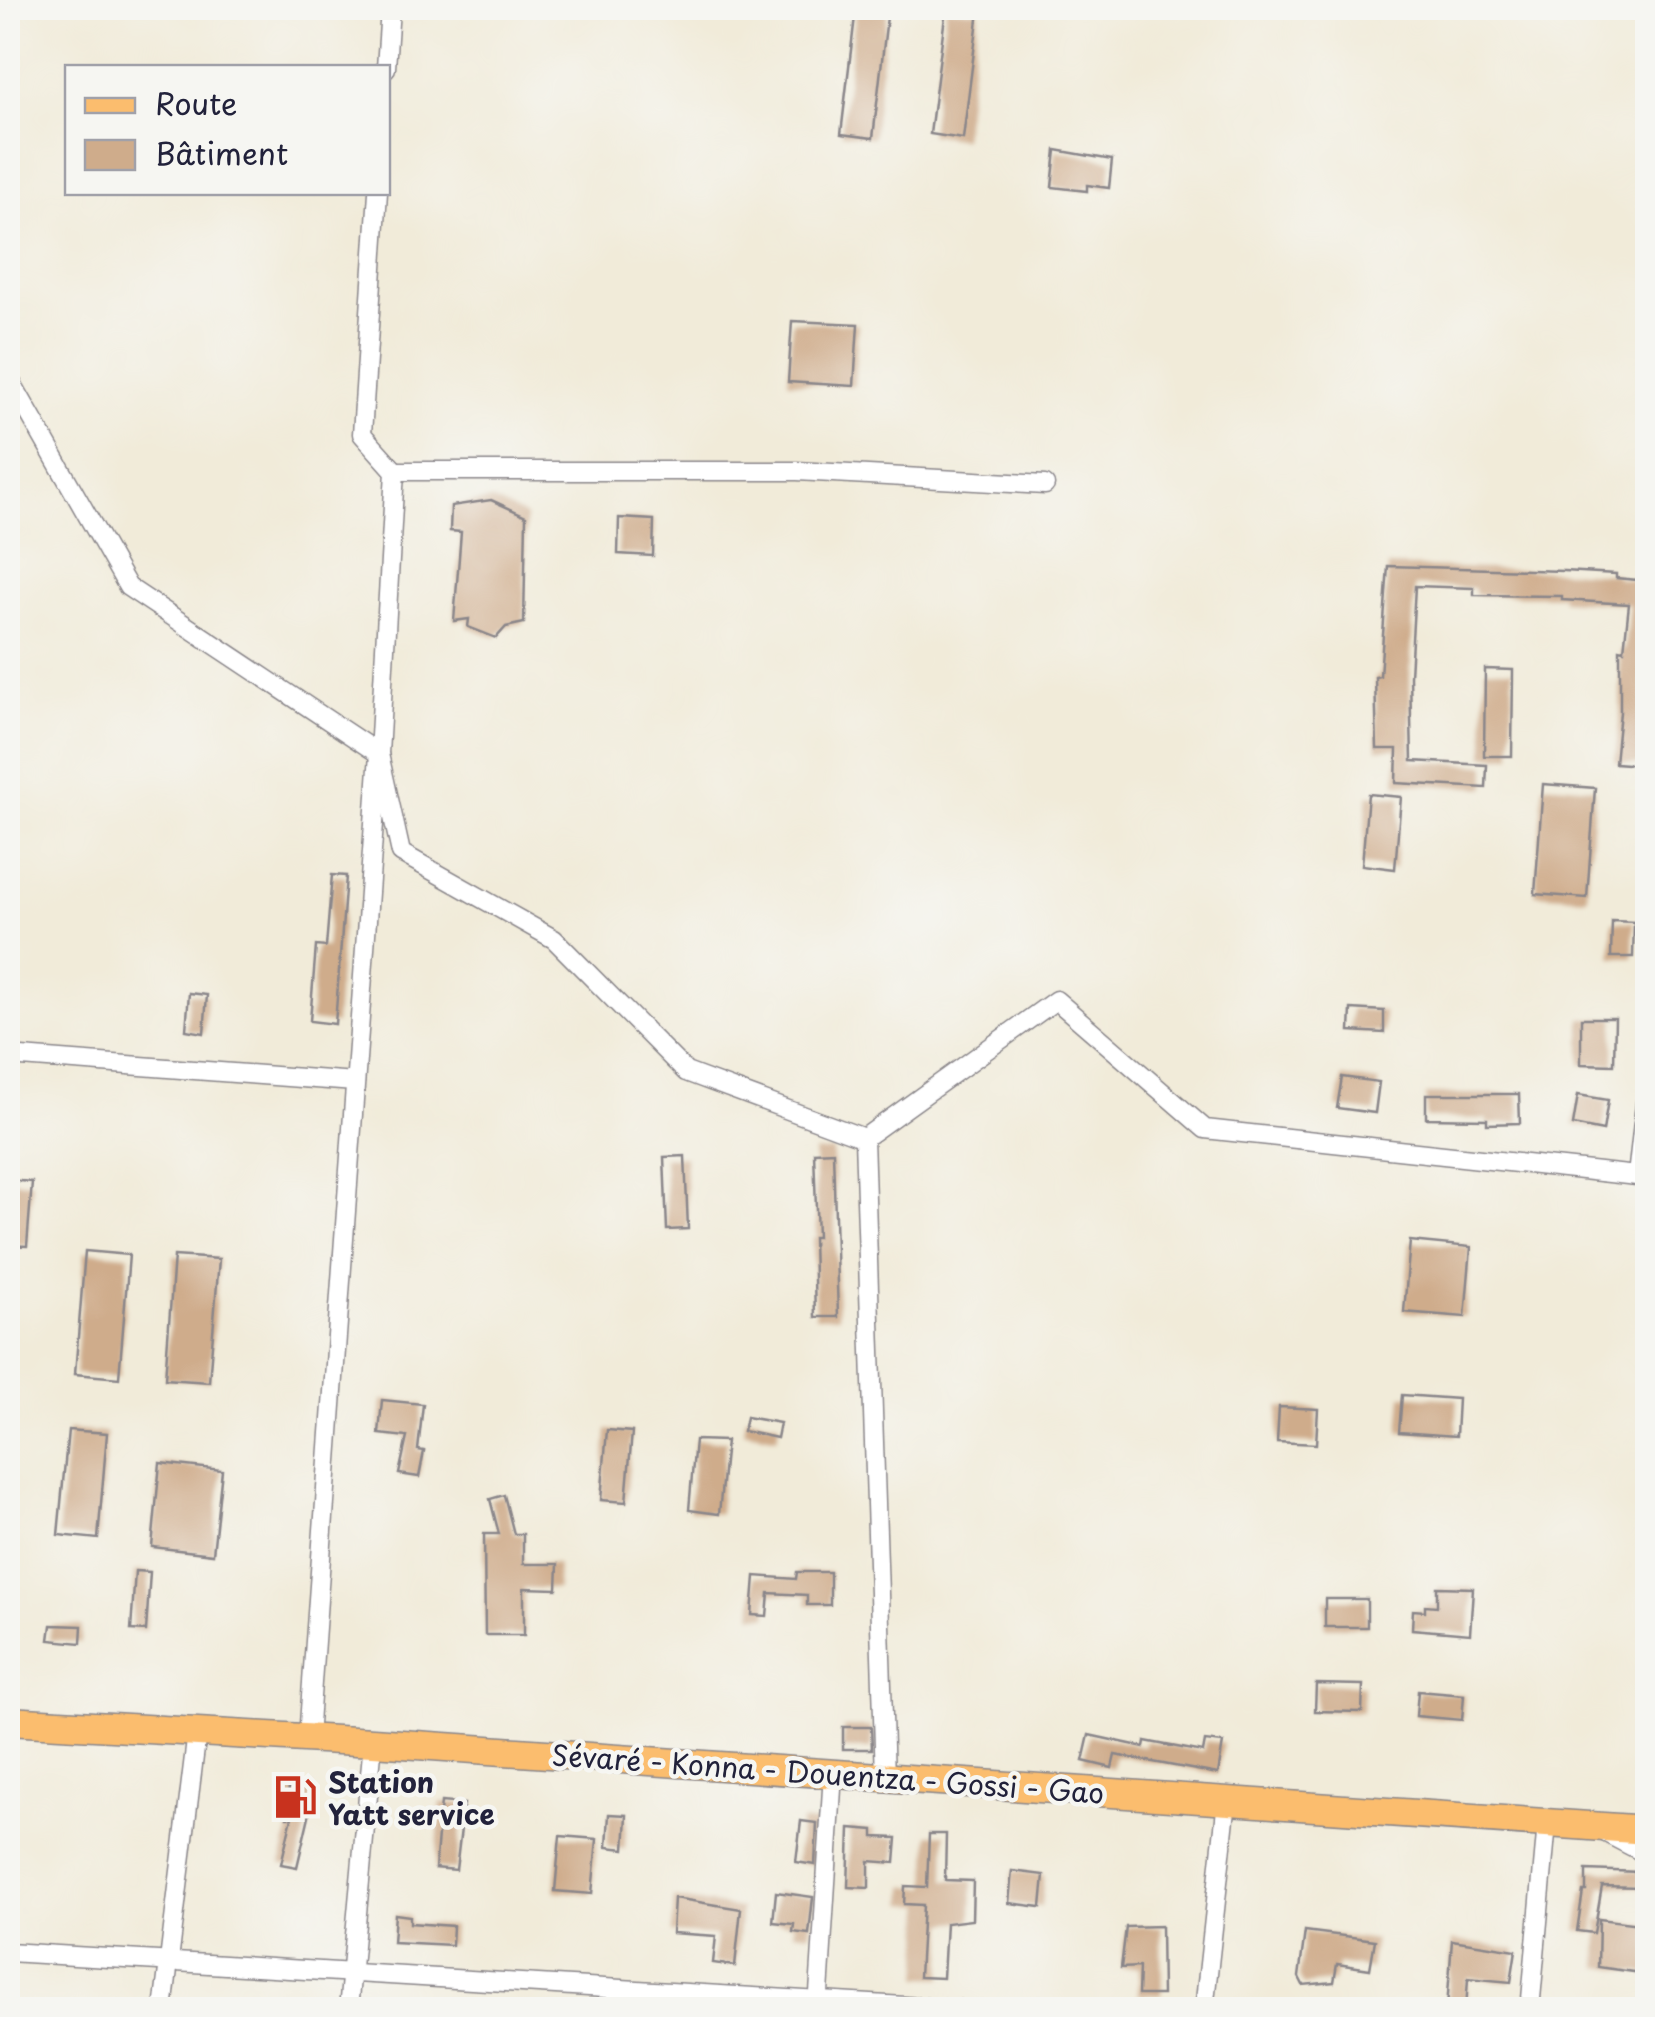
<svg xmlns="http://www.w3.org/2000/svg" width="1655" height="2017" font-family="'Playpen Sans',sans-serif">
  <rect width="100%" height="100%" fill="#f6f6f2"/>
  <filter id="ink" filterUnits="userSpaceOnUse"><feTurbulence type="fractalNoise" baseFrequency=".01" numOctaves="2"/><feDisplacementMap in="SourceGraphic" scale="20" xChannelSelector="R" yChannelSelector="G"/><feConvolveMatrix kernelMatrix="1 2 1 2 8 2 1 2 1" color-interpolation-filters="sRGB"/></filter>
  <filter id="wash" filterUnits="userSpaceOnUse"><feTurbulence type="fractalNoise" baseFrequency=".0048" numOctaves="4" result="noise"/><feDisplacementMap in="SourceGraphic" scale="40" xChannelSelector="R" yChannelSelector="G"/><feGaussianBlur stdDeviation="2.25" result="paint"/><feColorMatrix in="noise" values="0 0 0 0 0 0 0 0 0 0 0 0 0 0 0 0 0 1.4 0 .05"/><feComposite in="paint" operator="in"/></filter>
  <g filter="url(#wash)">
    <rect width="100%" height="100%" fill="#f1ebd9"/>
    <g id="blocks">
      <g fill="#cfac8b">
        <path d="M856 8H888L873 138 841 134Z"/>
        <path d="M946 8 979 11 963 139 930 134Z"/>
        <path d="M1056 150 1112 160 1109 188 1087 185V191L1052 187Z"/>
        <path d="M792 321 858 324 854 386 788 382Z"/>
        <path d="M491 500 526 516 524 623 506 627 496 638 468 627 469 619 454 621 461 532 450 531 451 506Z"/>
        <path d="M619 518 654 520 653 556 618 554Z"/>
        <path d="M1388 566 1564 571 1616 574V578L1648 581 1642 650 1645 717 1641 765 1615 763 1620 712V649L1624 650 1629 604 1562 600V596L1474 595V588L1415 586 1410 676 1412 761 1487 765 1486 788 1396 783 1397 749H1377L1375 677 1380 676Z"/>
        <path d="M1485 669 1513 670 1512 756H1484Z"/>
        <path d="M1543 784 1595 788 1587 898 1535 894Z"/>
        <path d="M1368 794 1401 797 1395 869 1362 865Z"/>
        <path d="M332 875 346 876 335 1024 310 1021 316 946 326 947Z"/>
        <path d="M1612 921 1634 922 1633 957H1611Z"/>
        <path d="M189 993 207 995 204 1033 186 1030Z"/>
        <path d="M1351 1009 1384 1011V1033L1350 1031Z"/>
        <path d="M1581 1018H1615L1614 1065 1581 1064Z"/>
        <path d="M1342 1077 1379 1082 1375 1113 1337 1108Z"/>
        <path d="M1426 1094H1519L1520 1123 1487 1124V1119L1426 1118Z"/>
        <path d="M1578 1095 1608 1100 1603 1131 1573 1125Z"/>
        <path d="M833 1151 838 1317H815L813 1237H817L814 1152Z"/>
        <path d="M685 1156 688 1229 667 1230 664 1157Z"/>
        <path d="M8 1180 32 1182 27 1246 8 1245Z"/>
        <path d="M1410 1241 1471 1247 1465 1317 1404 1312Z"/>
        <path d="M85 1251 129 1255 119 1378 75 1374Z"/>
        <path d="M174 1256 219 1259 209 1382 165 1379Z"/>
        <path d="M1402 1395 1458 1399 1456 1436 1399 1432Z"/>
        <path d="M382 1400 423 1404 418 1450 424 1451 419 1477 399 1474 407 1437 379 1434Z"/>
        <path d="M1279 1407 1318 1409 1316 1444 1277 1442Z"/>
        <path d="M746 1417 780 1423 777 1438 743 1431Z"/>
        <path d="M68 1430 107 1433 98 1539 58 1535Z"/>
        <path d="M607 1430 632 1432 626 1502 601 1500Z"/>
        <path d="M695 1440 726 1441 719 1514 689 1510Z"/>
        <path d="M160 1463 222 1470 213 1554 152 1547Z"/>
        <path d="M504 1495 514 1534H523V1564H558L557 1589 524 1588V1635H485L484 1534H499L490 1499Z"/>
        <path d="M135 1571 150 1572 146 1631 131 1630Z"/>
        <path d="M797 1572H830V1605H807V1595L769 1593 767 1616 752 1615 755 1576 796 1579Z"/>
        <path d="M1437 1587 1473 1588 1470 1634 1412 1629 1413 1610 1425 1611V1605L1437 1606Z"/>
        <rect x="1325" y="1599" width="42" height="28"/>
        <path d="M51 1625 82 1626 81 1643 49 1640Z"/>
        <path d="M1316 1684 1363 1685 1362 1712 1315 1711Z"/>
        <path d="M1418 1691 1464 1695 1462 1720 1416 1716Z"/>
        <path d="M843 1727H871L872 1749H843Z"/>
        <path d="M1089 1735 1144 1747 1145 1741 1203 1752 1205 1741 1223 1743 1218 1774 1115 1755 1112 1768 1083 1761Z"/>
        <path d="M289 1786 312 1787 309 1816 297 1867 281 1864 292 1817H287Z"/>
        <path d="M441 1802 464 1804 456 1870 435 1868Z"/>
        <path d="M609 1814 627 1815 625 1849 607 1847Z"/>
        <path d="M801 1821 817 1823 815 1865 796 1862Z"/>
        <path d="M850 1828 874 1830V1837L897 1838 895 1863 869 1861V1888L848 1887Z"/>
        <path d="M929 1834H946L945 1880 973 1881 972 1920 946 1923 943 1978 919 1977 923 1905 904 1904 905 1886 927 1887Z"/>
        <path d="M560 1836 597 1839 592 1894 555 1891Z"/>
        <path d="M1586 1870 1640 1872V1887L1602 1886 1594 1933 1577 1931 1583 1891H1586Z"/>
        <path d="M1012 1871 1044 1875 1041 1907 1009 1903Z"/>
        <path d="M776 1892 813 1897 809 1934 793 1932 794 1924 773 1922Z"/>
        <path d="M674 1898 741 1909 735 1966 713 1963 716 1936 672 1933Z"/>
        <path d="M395 1914 410 1916V1923L453 1926 452 1945 393 1942Z"/>
        <path d="M1599 1919 1648 1925V1974L1598 1967Z"/>
        <path d="M1161 1926 1162 1995H1138L1139 1967 1121 1968 1126 1927Z"/>
        <path d="M1305 1931 1375 1940 1370 1969 1337 1964 1334 1982 1303 1985 1299 1977Z"/>
        <path d="M1452 1940 1516 1950 1511 1982 1468 1978 1466 2010 1447 2008Z"/>
      </g>
    </g>
  </g>
  <g filter="url(#ink)">
    <use href="#blocks" fill-opacity="0" stroke="#8a868a" stroke-width="2.5"/>
    <g fill="none" stroke-linecap="round" stroke-linejoin="round">
      <g stroke="#8a868a" stroke-width="21">
        <g id="minor">
          <path d="M386 68 390 8"/>
          <path d="M378 192 362 434 395 471"/>
          <path d="M8 376 128 587 379 754 401 853 554 939 686 1072 864 1138 885 1777"/>
          <path d="M8 1056 355 1082"/>
          <path d="M864 1138 1056 1000 1205 1129 1637 1176"/>
          <path d="M1646 1177 1637 1176 1648 1077"/>
          <path d="M308 1738 379 754 395 471H797L1045 485"/>
          <path d="M1604 1832 1648 1855"/>
          <path d="M8 1952 971 2010"/>
          <path d="M818 2009 833 1773"/>
          <path d="M163 2010 197 1732"/>
          <path d="M348 2010 373 1742"/>
          <path d="M1204 2010 1227 1800"/>
          <path d="M1530 2010 1547 1823"/>
        </g>
      </g>
      <g stroke="#8a868a" stroke-width="31">
        <path id="primary" d="M8 1721 373 1742 1648 1830"/>
      </g>
      <use href="#minor" stroke="#fff" stroke-width="18"/>
      <use href="#primary" stroke="#fbbd6e" stroke-width="28"/>
    </g>
  </g>
  <defs>
    <g id="fuel-bare" transform="scale(3.45)"><path d="M-5.5-6h7V0h2V4h1.3V-2.5L3-4.5l.8-.8L6-3V5H2.5V1h-1V6h-7ZM-4.2-4.7v3.2H.2V-4.7Z" fill="#c8321e" stroke="#f6f6f2" stroke-width="2.5" paint-order="stroke"/></g>
  </defs>
  <g fill-rule="evenodd">
    <use href="#fuel-bare" x="295" y="1797"/>
  </g>
  <g text-anchor="middle" dominant-baseline="central" stroke-width="9" stroke-linejoin="round" paint-order="stroke">
    <g font-size="28" fill="#22223b" stroke="#f6f6f2">
      <text transform="translate(828 1773) rotate(4)">Sévaré - Konna - Douentza - Gossi - Gao</text>
    </g>
    <g font-size="28" font-weight="bold" fill="#22223b" stroke="#f6f6f2" text-anchor="start">
      <text x="328" y="1781">Station<tspan x="328" dy="32">Yatt service</tspan></text>
    </g>
  </g>
  <rect width="1655" height="2017" fill="none" stroke="#f6f6f2" stroke-width="40"/>
  <rect x="65" y="65" width="325" height="130" fill="#f6f6f2" stroke="#a1a1a9" stroke-width="2.5"/>
  <rect x="85" y="98" width="50" height="15" fill="#fbbd6e" stroke="#a1a1a9" stroke-width="2.5"/>
  <text x="155" y="115" font-size="30" fill="#22223b">Route</text>
  <rect x="85" y="140" width="50" height="30" fill="#cfac8b" stroke="#a1a1a9" stroke-width="2.5"/>
  <text x="155" y="165" font-size="30" fill="#22223b">Bâtiment</text>
</svg>
